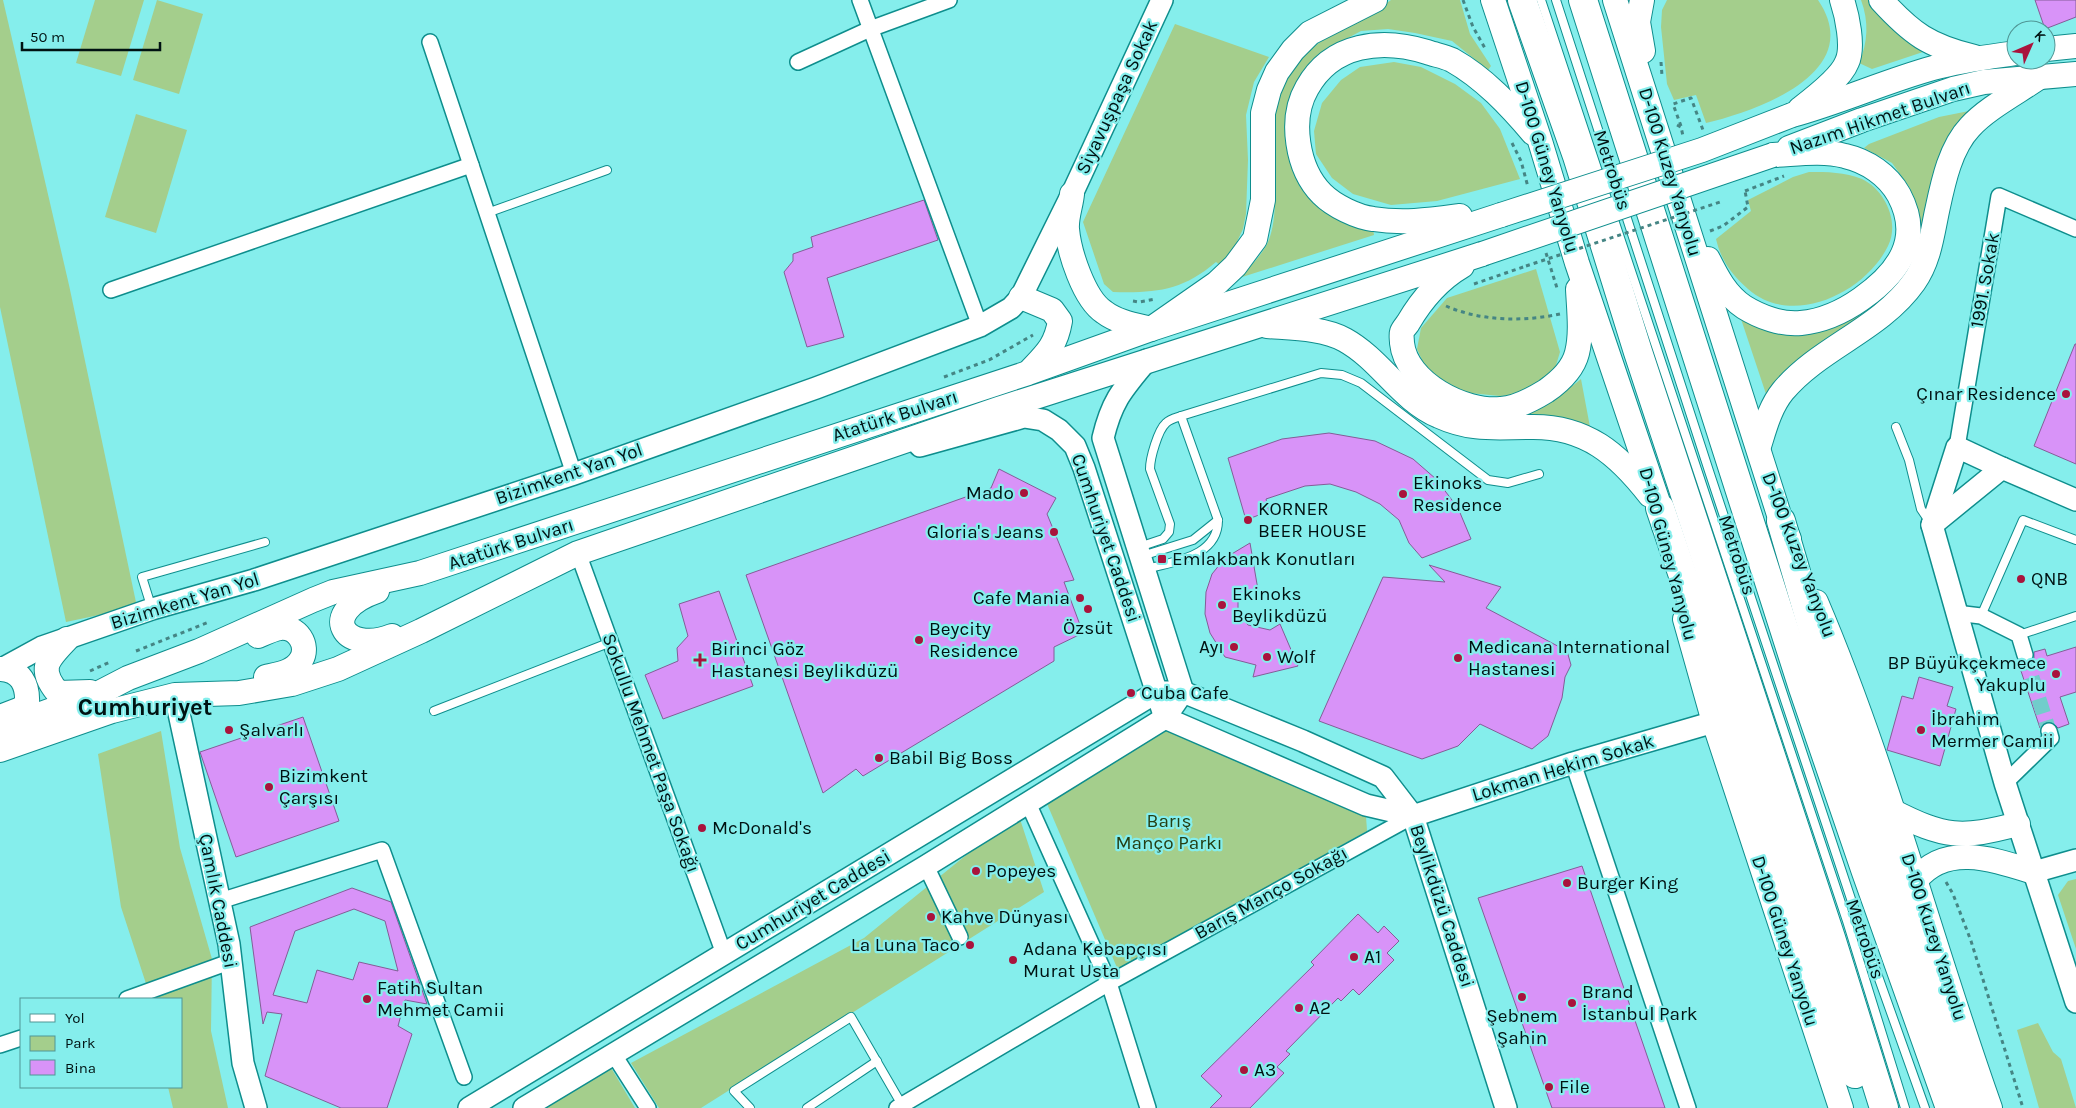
<svg xmlns="http://www.w3.org/2000/svg" width="2076" height="1108" font-family="Karla,sans-serif">
  <rect width="100%" height="100%" fill="#85eeec"/>
  <g fill="#a4ce8c">
    <path d="M0 0H3L69 285 137 607 66 622 0 307Z"/>
    <path d="M95 0H144L121 76 76 63Z"/>
    <path d="M157 0 203 14 179 94 133 80Z"/>
    <path d="M1391 0H1460L1470 34 1491 66 1488 70 1452 41 1415 33 1388 29 1361 31 1333 46 1304 73 1289 99 1287 124 1290 155 1300 187 1333 215 1373 229 1374 235 1239 278C1249 268 1259 258 1266 246 1281 219 1273 164 1273 132 1273 118 1272 100 1278 87 1280 82 1286 77 1289 72 1318 33 1355 27 1391 0Z"/>
    <path d="M1667 0H1818C1867 72 1759 110 1706 123L1696 95 1674 100 1667 84 1661 27 1662 10Z"/>
    <path d="M1861 0H1871L1901 35 1923 52 1872 69 1859 63C1868 43 1869 21 1861 0Z"/>
    <path d="M1175 24 1269 57 1254 82 1246 115 1248 160 1246 214 1243 229 1235 246 1220 265 1216 262C1182 291 1156 293 1113 292L1104 284 1083 222Z"/>
    <path d="M1394 62 1421 67 1455 84 1481 103 1500 129 1520 179 1437 201 1391 205 1353 194 1332 178 1316 154 1314 131 1322 103 1341 80 1360 67Z"/>
    <path d="M1969 111 1919 259 1895 294 1796 361 1769 394H1766L1741 319 1754 324 1888 291 1905 275 1914 260 1920 231 1918 214 1910 188 1892 163 1864 148 1869 144 1939 117Z"/>
    <path d="M136 114 187 130 156 233 105 217Z"/>
    <path d="M1809 172C1827 172 1845 172 1862 179 1885 190 1900 222 1888 246 1865 293 1792 328 1748 289 1731 274 1721 260 1716 239L1751 211 1748 200 1793 177Z"/>
    <path d="M1536 269 1560 352 1554 372 1533 387 1515 395 1500 396 1469 393 1448 388 1426 369 1417 349 1421 328 1447 298Z"/>
    <path d="M1581 379 1590 427 1558 417H1510L1555 400Z"/>
    <path d="M1166 724 1366 816 1367 831 1118 970 1042 792Z"/>
    <path d="M161 731 180 848 212 959 211 1031 228 1108H173L168 1087H181V999H151L121 907 98 754Z"/>
    <path d="M1018 813 1044 892 701 1108H659L631 1063 864 938Z"/>
    <path d="M2076 879V949L2058 895 2068 881Z"/>
    <path d="M2038 1023 2053 1052 2061 1059 2076 1108H2039L2017 1030Z"/>
    <path d="M610 1066 635 1108H539Z"/>
  </g>
  <g fill="#d893f8" stroke="#845d97" fill-rule="evenodd">
    <path d="M2035 0H2076V17L2045 29Z"/>
    <path d="M924 200 938 240 827 278 844 337 807 347 784 272 793 261V254L813 247 811 237Z"/>
    <path d="M2075 344H2076V464L2034 446Z"/>
    <path d="M1329 433 1375 441 1413 459 1436 479 1458 508 1471 539 1422 558 1409 543 1399 520 1380 504 1356 492 1330 484 1305 486 1266 499 1269 511 1246 520 1228 458 1282 439Z"/>
    <path d="M999 469 1056 498 1047 514 1074 580 1064 582 1083 633 1054 647V661L863 776 856 769 823 793 746 575 991 488Z"/>
    <path d="M1250 543 1258 590 1238 596V613L1248 625 1270 630 1280 624 1298 666 1253 677 1256 665 1225 657 1210 633 1205 614 1206 592 1212 574 1225 558Z"/>
    <path d="M1429 565 1501 587 1486 608 1567 651 1571 665 1565 677 1562 698 1548 736 1532 749 1480 724 1458 746 1422 759 1319 721 1383 577 1445 582Z"/>
    <path d="M719 591 753 686 663 719 645 675 678 661 677 648 688 636 679 604Z"/>
    <path d="M2076 647V692L2060 697 2069 724 2058 728 2052 722H2047L2040 728 2018 662 2028 664 2034 658V652L2045 649 2047 656Z"/>
    <path d="M1919 677 1953 687 1947 706 1956 709 1940 766 1887 750 1902 696 1913 699Z"/>
    <path d="M303 717 339 821 236 857 200 752Z"/>
    <path d="M1582 866 1665 1108H1552L1478 898Z"/>
    <path d="M352 888 391 902 427 1004 405 1000 398 1026 412 1034 387 1108H341L265 1076 282 1014 267 1012 263 1024 250 927ZM354 909 385 921 398 971 359 962 353 980 317 970 307 1003 273 995 295 931Z"/>
    <path d="M1358 914 1378 933 1384 926 1399 941 1387 953 1394 960 1359 995 1353 989 1341 1001 1338 998 1286 1051 1290 1054 1277 1067 1284 1073 1250 1108H1210L1222 1096 1201 1076 1314 965 1311 962Z"/>
  </g>
  <g fill="none" stroke-linecap="round" stroke-linejoin="round">
    <path stroke="#71cdcb" stroke-width="15" stroke-dasharray="15 8" stroke-linecap="butt" d="M2025 655 2049 731"/>
    <g stroke="#0e8e8d" stroke-width="10">
      <g id="lane">
        <path d="M1541 0 1847 921 1905 1108"/>
        <path d="M1556 0 1709 471 1858 920 1925 1108"/>
        <path d="M487 213 607 170"/>
        <path d="M1896 427 1909 460 1921 509 1929 521"/>
        <path d="M1139 547 1163 539 1169 532 1170 524 1150 469C1150 458 1158 430 1166 423 1170 419 1175 418 1181 416"/>
        <path d="M1142 556 1193 540 1218 520"/>
        <path d="M1147 569C1174 561 1218 557 1218 520L1181 416 1321 373 1342 375 1361 383 1488 480 1508 483 1539 474"/>
        <path d="M152 609 142 577 265 542"/>
        <path d="M1981 616 2023 520 2076 540"/>
        <path d="M2019 635 2076 616"/>
        <path d="M434 711 611 642"/>
        <path d="M750 1108 734 1091 851 1017 902 1105"/>
        <path d="M807 1108 877 1061"/>
      </g>
    </g>
    <g stroke="#0e8e8d" stroke-width="18">
      <g id="street">
        <path d="M860 0 980 326"/>
        <path d="M430 42 574 474"/>
        <path d="M798 62 870 29 949 0"/>
        <path d="M111 290 471 165"/>
        <path d="M1957 447 1999 196 2076 229"/>
        <path d="M578 553 724 954"/>
        <path d="M1956 613 1981 616 2019 635 2025 655"/>
        <path d="M1573 763 1688 1108"/>
        <path d="M2005 783 2051 738 2049 731"/>
        <path d="M1028 803 1109 983 1148 1108"/>
        <path d="M926 866 960 937"/>
        <path d="M220 901 382 850 464 1077"/>
        <path d="M127 999 232 961"/>
        <path d="M0 1045 21 1038"/>
        <path d="M614 1055 648 1108"/>
        <path d="M897 1108 1109 983 1413 816"/>
      </g>
    </g>
    <g stroke="#0e8e8d" stroke-width="24">
      <g id="secondary">
        <path d="M1147 360C1123 389 1112 400 1103 438L1183 692"/>
        <path d="M920 446 1024 417 1043 420 1059 430 1075 446 1084 468 1165 718 1366 805 1413 816"/>
        <path d="M2076 500 2002 468 1957 447 1932 525 2005 783 2076 1002"/>
        <path d="M1932 525 2002 468"/>
        <path d="M0 670 42 647 152 609 254 580 574 474 816 388 980 326 1011 308 1021 297 1072 194 1162 0"/>
        <path d="M175 695 229 944 243 1063 256 1108"/>
        <path d="M1413 816 1573 763 1714 722"/>
        <path d="M2034 872 2076 860"/>
        <path d="M469 1108 1157 692H1183L1303 741 1383 777 1413 816 1506 1108"/>
        <path d="M524 1108 926 866 1165 718 1183 692"/>
      </g>
    </g>
    <g stroke="#0e8e8d" stroke-width="26">
      <g id="primary">
        <path d="M1493 0 1540 141 1577 263 1660 508 1664 526"/>
        <path d="M1615 0 1781 521 1789 539"/>
        <path d="M1642 0 1638 22 1643 51"/>
        <path d="M1881 0C1912 34 1929 46 1974 57"/>
        <path d="M2046 49 2076 46"/>
        <path d="M1800 109C1813 99 1841 78 1847 62 1854 47 1847 15 1842 0"/>
        <path d="M1792 115C1840 102 1886 81 1933 68 1961 60 1988 57 2016 53"/>
        <path d="M1789 148 1862 120 1953 89 1984 82 2076 74"/>
        <path d="M1072 194C1071 205 1066 218 1067 229 1069 252 1084 299 1104 312 1117 322 1135 325 1151 329L1217 283 1235 266 1255 239 1263 200V113L1269 90 1277 72 1293 50 1310 33 1375 0"/>
        <path d="M1460 216C1430 220 1403 224 1373 219 1357 217 1334 206 1322 194 1297 169 1289 119 1307 88 1332 43 1382 38 1427 52 1435 55 1444 56 1452 60 1484 78 1510 106 1533 133"/>
        <path d="M1708 259C1717 277 1726 295 1744 307 1760 317 1782 325 1801 323 1822 321 1844 311 1861 299 1898 273 1923 240 1899 195 1888 175 1867 161 1845 156 1822 150 1797 154 1773 155"/>
        <path d="M1462 266C1438 280 1422 299 1408 323 1406 326 1403 329 1402 332 1401 335 1402 340 1402 343 1406 383 1465 413 1501 409 1517 408 1533 399 1546 391 1559 382 1573 369 1577 353 1582 333 1579 310 1578 289"/>
        <path d="M1021 297 1052 310 1060 321C1056 345 1047 353 1031 370"/>
        <path d="M1267 326C1292 328 1323 328 1345 340 1381 360 1401 400 1439 416 1472 431 1496 427 1531 427 1586 426 1618 454 1650 495"/>
        <path d="M1759 446C1765 427 1770 407 1783 391 1820 347 1880 330 1914 282 1929 261 1932 235 1937 211 1943 183 1950 148 1970 127 1987 108 2020 91 2041 76"/>
        <path d="M377 591C317 612 343 655 392 636"/>
        <path d="M1816 602C1886 766 1930 940 1990 1108"/>
        <path d="M1685 619 1714 722 1841 1108"/>
        <path d="M258 636C265 633 273 629 280 628 297 626 310 645 301 660 294 672 279 674 266 677"/>
        <path d="M67 639C48 659 37 668 58 693L90 692"/>
        <path d="M0 717 21 709 27 703C28 685 21 670 1 669"/>
        <path d="M0 729 101 692 128 678 199 651 313 600 333 592 420 573 1028 373 1151 329 1501 215"/>
        <path d="M0 750 112 711 175 695 239 693 292 684 338 669 421 631 578 553 998 409 1482 254"/>
        <path d="M1892 811C1945 838 1961 839 2018 824"/>
        <path d="M1916 880C1946 842 1995 860 2034 872"/>
      </g>
    </g>
    <g stroke="#0e8e8d" stroke-width="30">
      <g id="highway">
        <path d="M1522 0 1577 156 1638 352 1831 938 1884 1108"/>
        <path d="M1583 0 1803 688 1866 872 1950 1108"/>
        <path d="M1660 508 1788 885 1855 1074"/>
        <path d="M1781 521 1821 657 1971 1108"/>
      </g>
    </g>
    <g stroke="#458584" stroke-width="3" stroke-dasharray="4 4" stroke-linecap="butt">
      <path d="M1463 0 1473 27 1486 50"/>
      <path d="M1661 62 1662 76"/>
      <path d="M1677 125 1681 127 1683 136"/>
      <path d="M1681 126 1673 104 1691 98 1703 130"/>
      <path d="M1512 143 1521 161 1528 187"/>
      <path d="M1745 191 1784 176"/>
      <path d="M1710 231 1723 226 1748 207 1745 191"/>
      <path d="M1546 253 1557 288"/>
      <path d="M1474 284 1526 266"/>
      <path d="M1133 301 1139 302 1156 299"/>
      <path d="M1446 306C1480 321 1523 322 1560 314"/>
      <path d="M944 377 989 360 1033 335"/>
      <path d="M136 651 209 622"/>
      <path d="M90 671 110 662"/>
      <path d="M1946 882 1953 894 1971 941 2023 1108"/>
    </g>
    <use href="#lane" stroke="#fff" stroke-width="8"/>
    <use href="#street" stroke="#fff" stroke-width="15"/>
    <use href="#secondary" stroke="#fff" stroke-width="21"/>
    <use href="#primary" stroke="#fff" stroke-width="24"/>
    <use href="#highway" stroke="#fff" stroke-width="28"/>
    <g stroke="#0e8e8d" stroke-width="26" stroke-linecap="butt">
      <g id="primary-bridge">
        <path d="M1501 215 1702 150 1792 115"/>
        <path d="M1482 254 1773 155"/>
      </g>
    </g>
    <path stroke="#458584" stroke-width="3" stroke-dasharray="4 4" stroke-linecap="butt" d="M1526 266 1720 202"/>
    <use href="#primary-bridge" stroke="#fff" stroke-width="24"/>
  </g>
  <g fill="#a9133c" stroke="#85eeec" stroke-width="2">
    <circle cx="2066" cy="394" r="5"/>
    <circle cx="1024" cy="493" r="5"/>
    <circle cx="1403" cy="494" r="5"/>
    <circle cx="1248" cy="520" r="5"/>
    <circle cx="1054" cy="532" r="5"/>
    <rect x="1157" y="554" width="10" height="10" rx="2.5"/>
    <circle cx="2021" cy="579" r="5"/>
    <circle cx="1080" cy="598" r="5"/>
    <circle cx="1222" cy="605" r="5"/>
    <circle cx="1088" cy="609" r="5"/>
    <circle cx="919" cy="640" r="5"/>
    <circle cx="1234" cy="647" r="5"/>
    <circle cx="1267" cy="657" r="5"/>
    <circle cx="1458" cy="658" r="5"/>
    <path d="M697.5 652.5h5v5h5v5h-5v5h-5v-5h-5v-5h5z"/>
    <circle cx="2056" cy="674" r="5"/>
    <circle cx="1131" cy="693" r="5"/>
    <circle cx="229" cy="730" r="5"/>
    <circle cx="1921" cy="730" r="5"/>
    <circle cx="879" cy="758" r="5"/>
    <circle cx="269" cy="787" r="5"/>
    <circle cx="702" cy="828" r="5"/>
    <circle cx="976" cy="871" r="5"/>
    <circle cx="1567" cy="883" r="5"/>
    <circle cx="931" cy="917" r="5"/>
    <circle cx="970" cy="945" r="5"/>
    <circle cx="1354" cy="957" r="5"/>
    <circle cx="1013" cy="960" r="5"/>
    <circle cx="1522" cy="997" r="5"/>
    <circle cx="367" cy="999" r="5"/>
    <circle cx="1572" cy="1003" r="5"/>
    <circle cx="1299" cy="1008" r="5"/>
    <circle cx="1244" cy="1070" r="5"/>
    <circle cx="1549" cy="1087" r="5"/>
  </g>
  <g text-anchor="middle" dominant-baseline="central" stroke-width="4.5" stroke-linejoin="round" paint-order="stroke">
    <g font-size="19" fill="#001212" stroke="#85eeec">
      <text transform="translate(1117 97) rotate(-65)">Siyavuşpaşa Sokak</text>
      <text transform="translate(1880 118) rotate(-19)">Nazım Hikmet Bulvarı</text>
      <text transform="translate(1547 167) rotate(73)">D-100 Güney Yanyolu</text>
      <text transform="translate(1612 170) rotate(72)">Metrobüs</text>
      <text transform="translate(1670 172) rotate(73)">D-100 Kuzey Yanyolu</text>
      <text transform="translate(1985 280) rotate(-80)">1991. Sokak</text>
      <text transform="translate(895 416) rotate(-18)">Atatürk Bulvarı</text>
      <text transform="translate(569 474) rotate(-19)">Bizimkent Yan Yol</text>
      <text transform="translate(1106 538) rotate(71)">Cumhuriyet Caddesi</text>
      <text transform="translate(511 544) rotate(-18)">Atatürk Bulvarı</text>
      <text transform="translate(1668 554) rotate(75)">D-100 Güney Yanyolu</text>
      <text transform="translate(1737 555) rotate(72)">Metrobüs</text>
      <text transform="translate(1799 555) rotate(69)">D-100 Kuzey Yanyolu</text>
      <text transform="translate(185 601) rotate(-17)">Bizimkent Yan Yol</text>
      <text transform="translate(651 753) rotate(70)">Sokullu Mehmet Paşa Sokağı</text>
      <text transform="translate(1563 768) rotate(-17)">Lokman Hekim Sokak</text>
      <text transform="translate(1271 893) rotate(-29)">Barış Manço Sokağı</text>
      <text transform="translate(813 900) rotate(-31)">Cumhuriyet Caddesi</text>
      <text transform="translate(218 901) rotate(79)">Çamlık Caddesi</text>
      <text transform="translate(1442 906) rotate(72)">Beylikdüzü Caddesi</text>
      <text transform="translate(1934 937) rotate(72)">D-100 Kuzey Yanyolu</text>
      <text transform="translate(1865 939) rotate(71)">Metrobüs</text>
      <text transform="translate(1785 941) rotate(72)">D-100 Güney Yanyolu</text>
    </g>
    <g font-size="19" fill="#001212" stroke="#85eeec" text-anchor="start">
      <text x="2056" y="394" text-anchor="end">Çınar Residence</text>
      <text x="1413" y="483">Ekinoks<tspan x="1413" dy="22">Residence</tspan></text>
      <text x="1014" y="493" text-anchor="end">Mado</text>
      <text x="1258" y="509">KORNER<tspan x="1258" dy="22">BEER HOUSE</tspan></text>
      <text x="1044" y="532" text-anchor="end">Gloria's Jeans</text>
      <text x="1172" y="559">Emlakbank Konutları</text>
      <text x="2031" y="579">QNB</text>
      <text x="1232" y="594">Ekinoks<tspan x="1232" dy="22">Beylikdüzü</tspan></text>
      <text x="1070" y="598" text-anchor="end">Cafe Mania</text>
      <text x="1088" y="628" text-anchor="middle">Özsüt</text>
      <text x="929" y="629">Beycity<tspan x="929" dy="22">Residence</tspan></text>
      <text x="1224" y="647" text-anchor="end">Ayı</text>
      <text x="1468" y="647">Medicana International<tspan x="1468" dy="22">Hastanesi</tspan></text>
      <text x="711" y="649">Birinci Göz<tspan x="711" dy="22">Hastanesi Beylikdüzü</tspan></text>
      <text x="1277" y="657">Wolf</text>
      <text x="2046" y="663" text-anchor="end">BP Büyükçekmece<tspan x="2046" dy="22">Yakuplu</tspan></text>
      <text x="1141" y="693">Cuba Cafe</text>
      <text x="1931" y="719">İbrahim<tspan x="1931" dy="22">Mermer Camii</tspan></text>
      <text x="239" y="730">Şalvarlı</text>
      <text x="889" y="758">Babil Big Boss</text>
      <text x="279" y="776">Bizimkent<tspan x="279" dy="22">Çarşısı</tspan></text>
      <text x="712" y="828">McDonald's</text>
      <text x="986" y="871">Popeyes</text>
      <text x="1577" y="883">Burger King</text>
      <text x="941" y="917">Kahve Dünyası</text>
      <text x="960" y="945" text-anchor="end">La Luna Taco</text>
      <text x="1023" y="949">Adana Kebapçısı<tspan x="1023" dy="22">Murat Usta</tspan></text>
      <text x="1364" y="957">A1</text>
      <text x="377" y="988">Fatih Sultan<tspan x="377" dy="22">Mehmet Camii</tspan></text>
      <text x="1582" y="992">Brand<tspan x="1582" dy="22">İstanbul Park</tspan></text>
      <text x="1309" y="1008">A2</text>
      <text x="1522" y="1016" text-anchor="middle">Şebnem<tspan x="1522" dy="22">Şahin</tspan></text>
      <text x="1254" y="1070">A3</text>
      <text x="1559" y="1087">File</text>
    </g>
    <g font-size="19" fill="#253e13" stroke="#85eeec">
      <text x="1169" y="821">Barış<tspan x="1169" dy="22">Manço Parkı</tspan></text>
    </g>
    <g font-size="24" font-weight="bold" fill="#001212" stroke="#85eeec">
      <text x="145" y="707">Cumhuriyet</text>
    </g>
  </g>
  <rect x="20" y="998" width="162" height="90" fill="#85eeec" stroke="#509695"/>
  <rect x="30" y="1014" width="25" height="8" fill="#ffffff" stroke="#509695"/>
  <text x="65" y="1023" font-size="15" fill="#001212">Yol</text>
  <rect x="30" y="1036" width="25" height="15" fill="#a4ce8c" stroke="#509695"/>
  <text x="65" y="1048" font-size="15" fill="#001212">Park</text>
  <rect x="30" y="1060" width="25" height="15" fill="#d893f8" stroke="#509695"/>
  <text x="65" y="1073" font-size="15" fill="#001212">Bina</text>
  <g transform="translate(2031 45) rotate(45)"><circle r="24" fill="#85eeec" stroke="#509695"/>
  <path d="M0-4L9 19L0 12L-9 19Z" fill="#a9133c"/>
  <text y="-8" font-size="14" font-weight="bold" text-anchor="middle" fill="#001212">K</text>
  </g>
  <path d="M22 42v8h138v-8" fill="none" stroke="#001212" stroke-width="2.5"/>
  <text x="30" y="42" font-size="15" fill="#001212" stroke="#85eeec" stroke-width="4" paint-order="stroke">50 m</text>
</svg>
